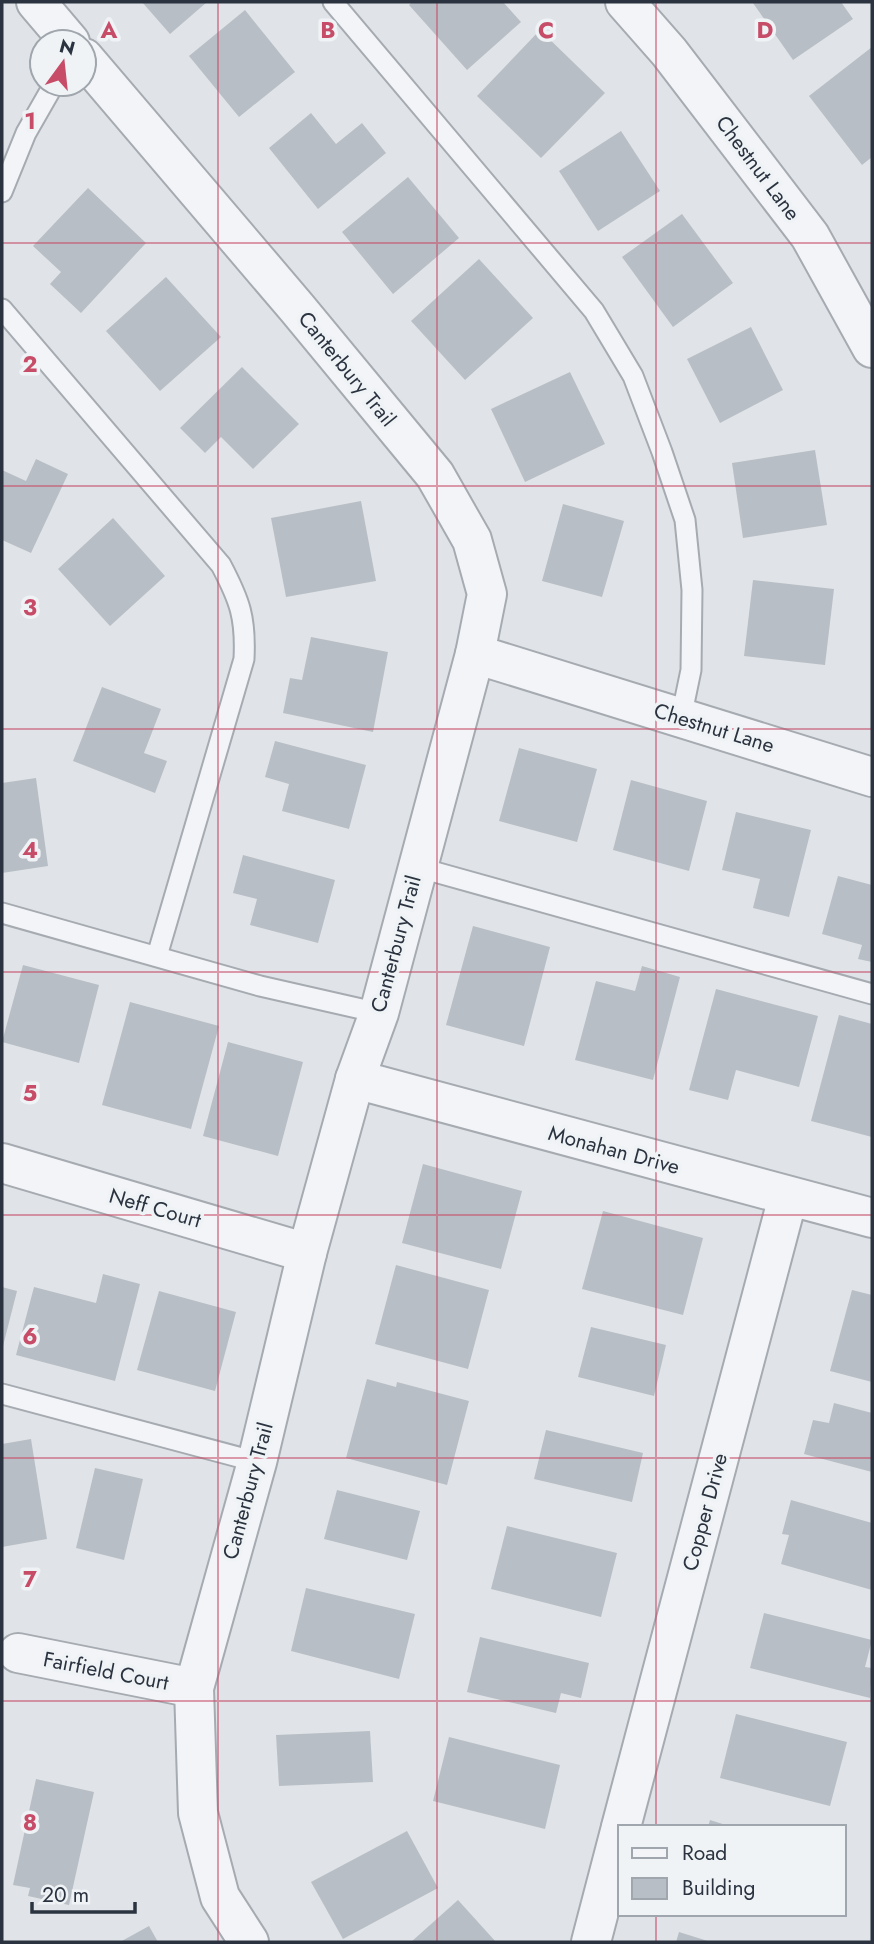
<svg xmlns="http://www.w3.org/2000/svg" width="874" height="1944" font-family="Jost,sans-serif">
  <rect width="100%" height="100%" fill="#e0e4e8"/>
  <g fill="#b8bec5">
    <path d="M142 2H207L170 34Z"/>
    <path d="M412 2H503L521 22 467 70 409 5Z"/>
    <path d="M755 2H841L853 19 793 60 753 3Z"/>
    <path d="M245 10 295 72 239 117 189 56Z"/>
    <path d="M540 30 605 93 541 158 477 96Z"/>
    <path d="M872 47V157L862 165 809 96Z"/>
    <path d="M311 113 336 144 362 123 386 153 318 209 269 148Z"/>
    <path d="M621 131 660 191 598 231 559 171Z"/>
    <path d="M408 177 459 238 393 294 342 232Z"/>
    <path d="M88 188 146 243 81 313 50 284 61 272 33 246Z"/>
    <path d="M682 214 733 283 673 327 622 257Z"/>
    <path d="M479 259 533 318 465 380 411 321Z"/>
    <path d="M166 277 221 337 160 391 106 331Z"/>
    <path d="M751 327 783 390 720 423 687 359Z"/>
    <path d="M242 367 299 424 253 469 221 437 205 453 180 428Z"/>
    <path d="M570 372 605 444 525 482 491 409Z"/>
    <path d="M815 450 827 525 743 538 732 463Z"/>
    <path d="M36 459 68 474 31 553 2 540V470L26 481Z"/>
    <path d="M361 501 376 581 286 597 271 518Z"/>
    <path d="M563 504 624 521 602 597 542 581Z"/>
    <path d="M113 518 165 576 110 626 58 569Z"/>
    <path d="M753 580 834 589 825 665 744 656Z"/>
    <path d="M311 637 388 652 373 732 283 713 290 678 302 680Z"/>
    <path d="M102 687 161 709 144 753 167 761 155 793 73 761Z"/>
    <path d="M275 741 366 765 349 829 282 811 289 784 265 777Z"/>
    <path d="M519 748 597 769 577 842 499 821Z"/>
    <path d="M36 778 48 866 2 873V783Z"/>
    <path d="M631 780 707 801 689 871 613 850Z"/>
    <path d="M736 812 811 830 789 917 753 908 760 879 722 870Z"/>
    <path d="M243 855 335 880 318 943 250 925 257 899 233 893Z"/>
    <path d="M838 876 872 885V962L858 959 862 945 822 934Z"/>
    <path d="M473 926 550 947 524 1046 446 1025Z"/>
    <path d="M23 965 99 985 79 1063 2 1042Z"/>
    <path d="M642 966 680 977 653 1080 575 1060 596 981 635 991Z"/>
    <path d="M716 989 818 1016 799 1087 736 1070 728 1100 689 1090Z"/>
    <path d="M130 1002 219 1026 191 1129 102 1105Z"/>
    <path d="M839 1015 872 1024V1137L811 1121Z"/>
    <path d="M228 1042 303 1062 278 1156 203 1136Z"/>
    <path d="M423 1164 522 1191 501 1269 402 1243Z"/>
    <path d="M603 1211 703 1238 683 1315 582 1289Z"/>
    <path d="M396 1265 489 1290 468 1369 375 1344Z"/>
    <path d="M103 1274 140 1284 115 1381 16 1355 34 1287 96 1303Z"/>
    <path d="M2 1287 17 1291 3 1346H2Z"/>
    <path d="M852 1290 872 1295V1382L830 1371Z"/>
    <path d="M159 1291 236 1312 215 1391 137 1370Z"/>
    <path d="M591 1327 666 1345 654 1396 578 1377Z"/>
    <path d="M367 1379 396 1387 397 1382 469 1401 447 1485 346 1458Z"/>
    <path d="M834 1403 872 1413V1472L804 1454 813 1420 829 1423Z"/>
    <path d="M546 1430 643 1453 632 1502 534 1479Z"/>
    <path d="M31 1439 47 1539 2 1547V1444Z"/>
    <path d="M95 1468 143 1479 124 1560 76 1548Z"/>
    <path d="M337 1490 420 1511 407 1560 324 1539Z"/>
    <path d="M791 1500 872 1523V1590L781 1564 789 1535 782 1534Z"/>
    <path d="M507 1526 617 1553 601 1617 491 1589Z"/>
    <path d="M306 1588 415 1614 399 1679 291 1651Z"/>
    <path d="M764 1613 872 1640 865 1667 872 1668 870 1698 750 1668Z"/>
    <path d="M480 1637 589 1663 581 1698 561 1693 556 1713 467 1692Z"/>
    <path d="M736 1714 847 1742 830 1806 720 1778Z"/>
    <path d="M370 1731 373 1782 279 1786 276 1735Z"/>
    <path d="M449 1737 560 1765 545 1829 433 1801Z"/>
    <path d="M36 1779 94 1792 69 1905 28 1896 30 1888 13 1885Z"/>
    <path d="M710 1820 729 1826V1827H708Z"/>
    <path d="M407 1831 438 1888 343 1939 311 1882Z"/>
    <path d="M458 1900 496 1942H411Z"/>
    <path d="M149 1926 158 1942H120Z"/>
    <path d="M679 1932 711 1942H676Z"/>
  </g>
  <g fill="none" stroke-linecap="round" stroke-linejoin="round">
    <g stroke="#a6abb2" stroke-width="23">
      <g id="service">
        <path d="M333 2 594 311 633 376 662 452 685 520 692 590 691 670 681 718"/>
        <path d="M2 192 26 133 54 84"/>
        <path d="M2 309 221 565C240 601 246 618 244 659L157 956"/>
        <path d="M417 867 872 994"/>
        <path d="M2 913 260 986 379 1013"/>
        <path d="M2 1394 257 1462"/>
      </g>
    </g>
    <g stroke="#a6abb2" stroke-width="42">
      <g id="minor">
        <path d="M36 2 70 42"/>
        <path d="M625 2 669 52 810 236 872 348"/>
        <path d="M84 58 297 308 435 475 472 540 487 594 475 654 379 1013 355 1079 307 1253 257 1462 194 1688 198 1813 220 1897 249 1942"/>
        <path d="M475 654 872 777"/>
        <path d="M355 1079 872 1218"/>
        <path d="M2 1163 307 1253"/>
        <path d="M18 1653 194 1688"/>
        <path d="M621 1827 788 1197"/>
        <path d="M591 1942 620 1831"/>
      </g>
    </g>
    <use href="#service" stroke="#f3f4f7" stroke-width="19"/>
    <use href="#minor" stroke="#f3f4f7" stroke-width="38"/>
  </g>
  <path fill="none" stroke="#c74c68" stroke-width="2" stroke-opacity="0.55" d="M218 2V1942M437 2V1942M656 2V1827M2 243H872M2 486H872M2 729H872M2 972H872M2 1215H872M2 1458H872M2 1701H872M656 1914V1942"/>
  <g text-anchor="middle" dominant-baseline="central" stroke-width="7" stroke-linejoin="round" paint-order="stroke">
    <g font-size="21" fill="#2a333f" stroke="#eff3f6">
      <text transform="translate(758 168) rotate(53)">Chestnut Lane</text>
      <text transform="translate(347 369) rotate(51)">Canterbury Trail</text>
      <text transform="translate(714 728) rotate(17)">Chestnut Lane</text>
      <text transform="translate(396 944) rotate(-75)">Canterbury Trail</text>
      <text transform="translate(614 1150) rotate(15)">Monahan Drive</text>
      <text transform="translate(155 1208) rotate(16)">Neff Court</text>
      <text transform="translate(248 1491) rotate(-75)">Canterbury Trail</text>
      <text transform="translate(705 1512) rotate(-75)">Copper Drive</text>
      <text transform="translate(106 1671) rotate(11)">Fairfield Court</text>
    </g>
  </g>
  <g font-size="23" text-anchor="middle" font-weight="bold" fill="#c74c68" stroke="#eff3f6" stroke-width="7" stroke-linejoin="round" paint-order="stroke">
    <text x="109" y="38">A</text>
    <text x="328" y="38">B</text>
    <text x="546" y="38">C</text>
    <text x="765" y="38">D</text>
    <text x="30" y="129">1</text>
    <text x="30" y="372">2</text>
    <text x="30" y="615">3</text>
    <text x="30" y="858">4</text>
    <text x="30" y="1101">5</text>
    <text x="30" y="1344">6</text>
    <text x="30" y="1587">7</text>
    <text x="30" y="1830">8</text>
  </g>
  <rect width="874" height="1944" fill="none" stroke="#2a333f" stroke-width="7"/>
  <rect x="618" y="1825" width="228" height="91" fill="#eff3f6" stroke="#a0a6ad" stroke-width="2"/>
  <rect x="632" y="1848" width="35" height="10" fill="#f3f4f7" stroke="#a0a6ad" stroke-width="2"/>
  <text x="682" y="1860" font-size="21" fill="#2a333f">Road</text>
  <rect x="632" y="1878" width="35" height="21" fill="#b8bec5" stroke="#a0a6ad" stroke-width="2"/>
  <text x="682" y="1895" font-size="21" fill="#2a333f">Building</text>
  <g transform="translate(63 63) rotate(15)"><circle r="33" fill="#eff3f6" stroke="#a0a6ad" stroke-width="2"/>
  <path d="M0-5L12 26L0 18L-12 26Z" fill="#c74c68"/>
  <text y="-10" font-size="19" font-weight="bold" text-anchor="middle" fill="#2a333f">N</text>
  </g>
  <path d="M32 1902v10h103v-10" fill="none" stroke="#2a333f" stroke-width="3.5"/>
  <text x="42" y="1902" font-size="21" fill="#2a333f" stroke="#eff3f6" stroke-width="5" paint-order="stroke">20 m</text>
</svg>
